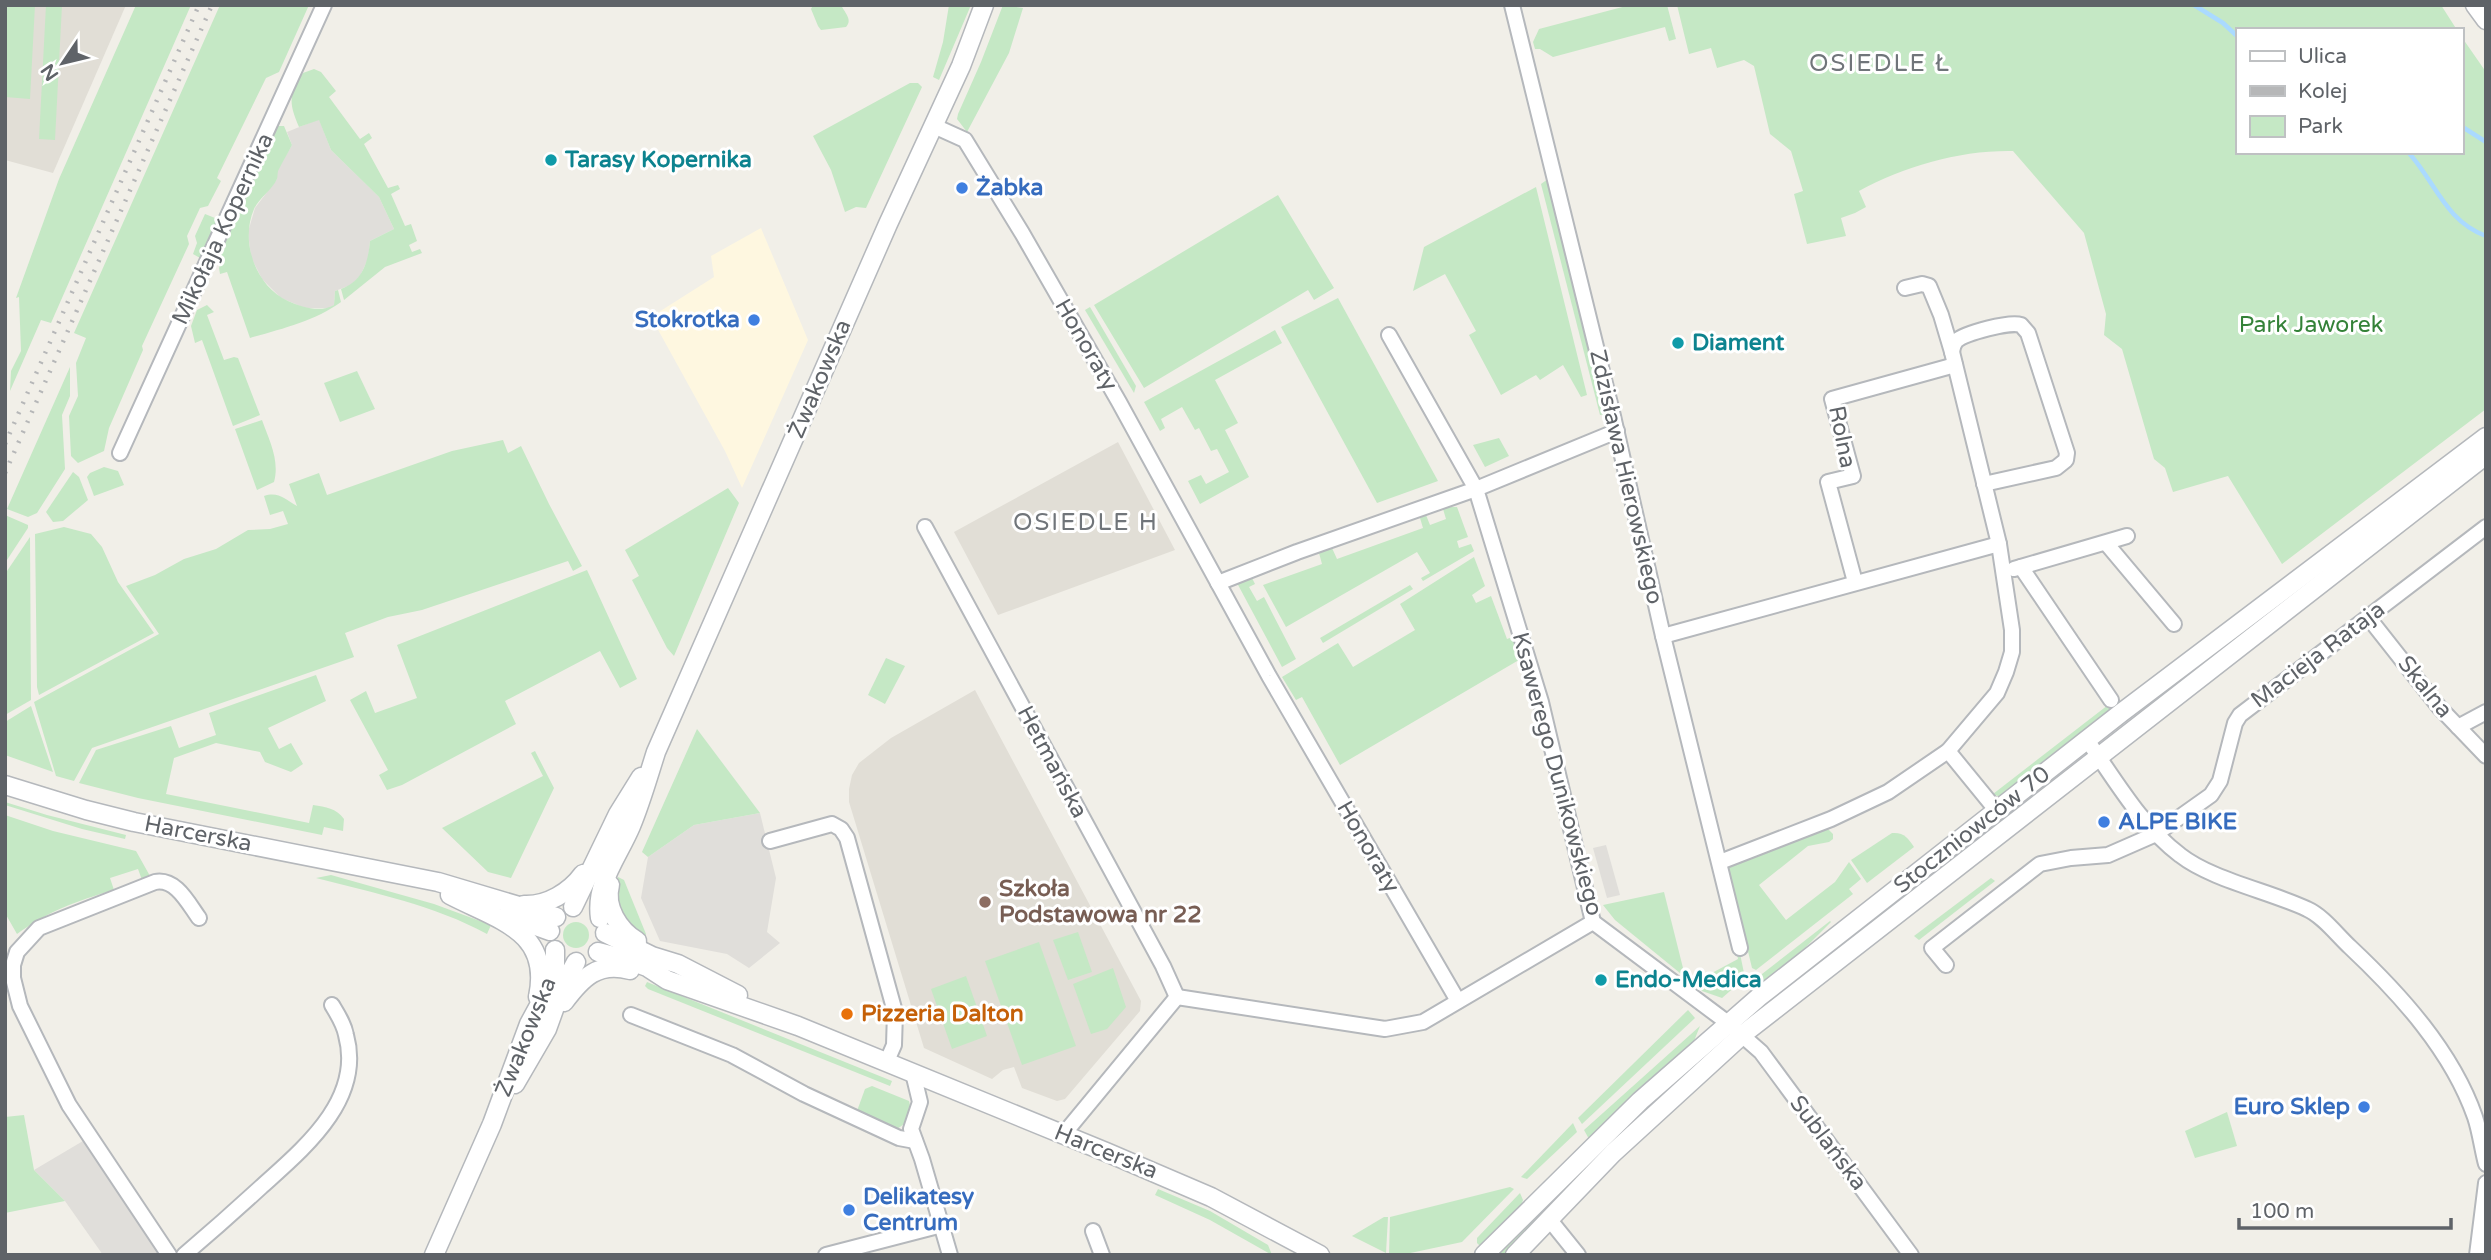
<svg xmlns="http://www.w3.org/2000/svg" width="2491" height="1260" font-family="'Varela Round',sans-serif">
  <rect width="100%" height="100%" fill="#f1efe8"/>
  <path fill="#fef7e0" d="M761 228 808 340 742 488 725 451 651 317 714 277 711 256Z"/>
  <g fill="#e0deda">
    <path d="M319 119 331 150 379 197 394 229 370 241 368 259 360 276 351 285 335 291 334 305 329 308H305L281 298 262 279 251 257 248 232 255 208 277 179V171L292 145 287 132Z"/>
    <path d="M760 813 776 878 767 932 780 943 749 968 727 954 660 941 641 898 648 857 694 825Z"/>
    <path d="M1606 845 1620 895 1607 898 1593 848Z"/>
    <path d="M83 1141 162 1255H103L65 1201 34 1170Z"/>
  </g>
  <g fill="#e1ded6">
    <path d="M5 5H126L53 173 5 160Z"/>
    <path d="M1118 442 1175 550 998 615 954 532Z"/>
    <path d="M975 690 1141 1001 1140 1011 1065 1099 1057 1101 1022 1088 1014 1067 1003 1070 992 1079 924 1048 849 802V789L852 775 859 763 891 738Z"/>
  </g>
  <g fill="#c5e8c5">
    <path d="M5 5H35L30 99 5 97Z"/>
    <path d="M46 5H62L55 140 39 139Z"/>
    <path d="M136 5H191L51 323 41 320 10 391 11 371 21 351 19 297 16 298 59 179Z"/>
    <path d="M220 5H309L279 72 266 78 217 178 221 181 208 206 200 208 187 236 189 244 142 346 143 350 109 428 104 451 78 463 71 456 69 416 78 396 76 363 86 338 74 333Z"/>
    <path d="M813 5H841C845 13 853 20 846 27L821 30 818 26 811 9Z"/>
    <path d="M949 5H971L939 80 933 77 943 42Z"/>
    <path d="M1003 5 1023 8 1009 53 967 132 957 119 958 114 981 62Z"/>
    <path d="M1630 5H1667L1676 39 1669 41 1665 27 1553 57 1540 49H1535L1533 42 1539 29Z"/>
    <path d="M1677 5H2441L2457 30H2237V152H2461V36L2486 72V409L2282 564 2228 476 2173 492 2165 468 2154 459 2122 349 2104 335 2106 314 2084 233 2013 151C1960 150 1905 166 1859 191L1866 207 1855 213 1841 218 1846 236 1807 244 1794 194 1803 191 1791 151 1770 134 1754 66 1744 60 1717 68 1711 48 1689 54Z"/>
    <path d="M314 69 321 72 336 91 329 97 360 139 369 133 372 138 364 144 388 188 398 185 400 189 391 194 405 226 411 224 417 241 409 245 412 252 420 249 422 253 385 267 344 300 341 289C363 281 368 262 370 241L394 229 379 197 331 150 319 120 299 127C289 103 288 96 303 73Z"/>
    <path d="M910 83H918L922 87 866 208 856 207 845 212 831 170 813 136Z"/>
    <path d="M277 126H284L292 145C288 153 283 161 279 169 277 172 278 176 277 179 272 190 259 198 254 209 240 241 255 286 288 301 302 307 320 313 334 305L335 291 338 290 341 302C315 321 281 329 250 338L227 272 220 274 219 268 221 263 216 261Z"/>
    <path d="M1548 179 1606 414 1600 415 1541 184Z"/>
    <path d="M1536 187 1587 395 1581 397 1563 365 1540 380 1536 375 1501 395 1469 335 1476 331 1445 274 1413 291 1424 247Z"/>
    <path d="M1278 195 1334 288 1314 300 1308 290 1144 388 1094 305Z"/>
    <path d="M205 214 220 220 200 258 193 254 197 243 195 236Z"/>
    <path d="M1338 298 1438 481 1377 503 1281 327Z"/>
    <path d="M207 305 214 312 207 315 224 360 234 357 238 358 260 415 233 426 202 340 195 343 191 326 197 310Z"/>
    <path d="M1090 307 1136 386 1134 393 1085 310Z"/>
    <path d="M1275 330 1282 343 1215 380 1238 423 1225 430 1249 477 1200 504 1188 481 1201 475 1206 484 1229 472 1217 449 1211 451 1199 428 1195 430 1182 407 1161 419 1165 428 1160 431 1144 402Z"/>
    <path d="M70 367V396L62 415 65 469 37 513 28 517 7 509Z"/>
    <path d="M357 371 375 409 340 422 324 383Z"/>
    <path d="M262 420C269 440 280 460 274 482L257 490 235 429Z"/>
    <path d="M1499 438 1509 456 1485 467 1473 445Z"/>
    <path d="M503 440 508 453 521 446 549 504 582 566 573 571 568 561 422 610 388 617 345 633 354 657 92 748 74 781 56 776 34 702 159 634 126 586 155 575 184 559 216 549 248 530 270 529 288 524 283 511 270 515 264 496C278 491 285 499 297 506L289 484 319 473 327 495 452 451Z"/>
    <path d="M104 467 118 471 124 485 94 496 87 477 90 473Z"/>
    <path d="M73 472 79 477 88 500 63 521 53 522 46 512Z"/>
    <path d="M728 488 739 503 674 656 667 648 632 580 639 576 625 550Z"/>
    <path d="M1449 507H1457L1468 537 1457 541 1459 548 1471 544 1474 551 1423 581 1421 578 1430 573 1417 552 1286 627 1263 585 1322 564 1319 553 1332 548 1337 559 1423 528 1420 518 1426 515 1430 525 1446 519 1443 509Z"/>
    <path d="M5 515 28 525V528L5 563Z"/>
    <path d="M64 527 91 534 102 547 118 582 154 633 39 695 37 687 35 534Z"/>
    <path d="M30 537 31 700 5 715V574Z"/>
    <path d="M1474 557 1485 586 1472 595 1476 603 1491 596 1507 639 1518 635 1524 657 1340 765 1302 697 1296 700 1282 677 1338 643 1353 667 1415 630 1400 604Z"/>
    <path d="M587 570 637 679 620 688 600 651 505 701 516 724 402 785 387 790 379 775 388 770 350 700 366 691 375 713 417 698 397 645Z"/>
    <path d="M1251 576 1255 584 1249 587 1257 601 1264 597 1296 659 1282 667 1237 583Z"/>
    <path d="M1410 585 1413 589 1323 643 1320 638Z"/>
    <path d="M886 658 905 666 885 704 868 695Z"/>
    <path d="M316 675 326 701 268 728 279 749 291 743 303 764 291 772 265 762 260 752 216 743 174 758 166 794 309 823 313 805C326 807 336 808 344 819L343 831 324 827 322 835 138 798 79 783 96 750 171 726 179 748 216 735 209 713Z"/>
    <path d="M2108 705 2112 710 2005 794 2000 797 1993 794Z"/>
    <path d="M31 706 53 772 5 755V722Z"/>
    <path d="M697 729 760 813 694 825 648 857 642 852Z"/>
    <path d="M535 751 554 788 511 878 488 872 442 828 543 776 531 753Z"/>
    <path d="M5 802 47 815 126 835 125 839 82 829 5 805Z"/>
    <path d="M5 815 53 831 136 851 150 876 142 880 138 869 110 878 114 890C76 901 49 911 17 934L5 913Z"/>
    <path d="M1827 828 1833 834V839L1829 842 1808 846 1759 885 1786 920 1835 882 1849 862 1861 879 1849 889 1853 894 1756 970 1752 968 1727 864Z"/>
    <path d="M1892 833C1904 832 1908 838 1914 847L1867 883 1851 860Z"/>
    <path d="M331 875 434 904 491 925 487 934C434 905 374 893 316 878Z"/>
    <path d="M618 877 624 880 646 934 643 940 623 923 614 888Z"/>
    <path d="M1991 878 1995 881 1919 940 1914 936Z"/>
    <path d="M1664 892 1684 972 1697 981 1738 959 1733 934H1736L1745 978 1722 998 1702 991 1615 920 1603 905Z"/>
    <path d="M1830 921 1831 922 1805 948 1758 987 1753 981Z"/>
    <circle cx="576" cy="935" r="13"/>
    <path d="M1078 932 1092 972 1068 980 1053 940Z"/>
    <path d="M1039 942 1076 1046 1022 1065 985 961Z"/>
    <path d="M1113 968 1126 1007 1107 1029 1091 1034 1073 984Z"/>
    <path d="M966 976 987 1036 952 1049 931 989Z"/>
    <path d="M647 982 892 1081 890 1086 648 989 645 986Z"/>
    <path d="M1688 1010 1695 1018 1582 1124 1578 1118Z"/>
    <path d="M1700 1026 1694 1041 1647 1082 1589 1139 1584 1130Z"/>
    <path d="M1697 1059 1700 1062 1545 1211 1505 1255H1497L1625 1126Z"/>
    <path d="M872 1086 909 1101C913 1114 907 1126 893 1130L857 1111 865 1089Z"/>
    <path d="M2227 1112 2237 1146 2195 1158 2185 1131Z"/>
    <path d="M24 1115 34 1170 65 1201 5 1213V1117Z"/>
    <path d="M1573 1123 1577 1132 1527 1179 1521 1177Z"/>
    <path d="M1510 1187 1514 1189 1462 1242 1401 1255H1389L1390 1217Z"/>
    <path d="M1158 1189 1210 1211 1268 1245 1272 1255 1210 1220 1155 1195Z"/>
    <path d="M1520 1193 1523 1200 1520 1209 1480 1246 1477 1243V1238Z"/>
    <path d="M1384 1217H1388L1386 1253 1352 1236Z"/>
  </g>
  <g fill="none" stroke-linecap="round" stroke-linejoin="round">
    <g stroke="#aadaff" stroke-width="4.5">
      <path d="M2194 5 2223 23 2237 36"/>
      <path d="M2461 126 2486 142"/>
      <path d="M2408 152C2435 181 2445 221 2486 236"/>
    </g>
    <g stroke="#b5b8bc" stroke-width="18">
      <g id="minor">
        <path d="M1512 5 1613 416 1663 636 1740 948"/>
        <path d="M934 126 965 140 1022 233 1119 402 1269 676 1458 1001"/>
        <path d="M1952 352C1953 347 1953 345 1956 341 1965 333 2010 321 2021 325L2028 333 2067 453 2066 460 2056 468 1984 484"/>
        <path d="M1617 431 1476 489 1541 702 1593 922 1728 1023 1761 1052 1911 1255"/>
        <path d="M120 453 324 5"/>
        <path d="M925 527 1163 966 1177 997"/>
        <path d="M2106 543 2174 624"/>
        <path d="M2021 567 2111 700"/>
        <path d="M2014 569 2127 536"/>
        <path d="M1855 582 1828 482 1853 476 1832 399 1955 365"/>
        <path d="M1218 583 1297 552 1476 489 1389 335"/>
        <path d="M2368 617 2439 707 2486 756"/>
        <path d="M1663 636 1999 544"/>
        <path d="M2458 727 2486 712"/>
        <path d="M2087 740C2114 778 2142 827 2180 855 2212 880 2269 891 2307 909 2323 916 2337 935 2350 947 2400 994 2452 1051 2475 1117 2480 1132 2482 1149 2486 1164"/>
        <path d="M1948 751 1997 811"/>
        <path d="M770 841 832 824 841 829 847 838 895 1012 894 1045 887 1061"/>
        <path d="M1720 862 1831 819 1888 792 1948 751 1997 693 2006 672 2012 652V630L1999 544 1952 352 1941 315 1929 286 1922 284 1905 288"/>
        <path d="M1946 965 1932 948 2040 864 2071 858 2108 855 2156 834 2211 795 2220 781 2235 723 2240 715 2486 527"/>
        <path d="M1177 997 1385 1029 1423 1022 1593 922"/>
        <path d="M631 1015 732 1055 804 1094 899 1138 915 1141"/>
        <path d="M913 1073 920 1102 911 1129 922 1159 950 1255"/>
        <path d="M1063 1135 1177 997"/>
        <path d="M1549 1219 1578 1255"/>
        <path d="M1093 1231 1102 1255"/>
        <path d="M169 1255 69 1105 20 1006 13 978V965L17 952 39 928 155 882C176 878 188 903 199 918"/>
        <path d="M184 1255C210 1233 236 1210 261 1187 303 1149 364 1100 346 1035 344 1024 338 1015 332 1005"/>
        <path d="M826 1255 942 1225"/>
        <path d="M2477 1255 2486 1183"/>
      </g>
    </g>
    <g stroke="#b5b8bc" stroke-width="21">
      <g id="tertiary">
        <path d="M2475 5 2486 20"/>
        <path d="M5 785 86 810 134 822 438 882 556 917"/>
        <path d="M610 885C604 907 619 930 637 941"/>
        <path d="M450 895C498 920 552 931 538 997"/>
        <path d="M524 905C547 906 570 892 583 874"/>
        <path d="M573 907 618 814 641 777"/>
        <path d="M508 916 550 931"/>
        <path d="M600 918C595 883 618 857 631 826 641 802 648 777 656 752L888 224 961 66 984 5"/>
        <path d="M605 933 652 956 678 964 738 995"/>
        <path d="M598 952 625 959 647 967 667 980 798 1026 1106 1152 1211 1197 1320 1255"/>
        <path d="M564 1002C582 978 598 961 630 970"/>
        <path d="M515 1084 547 1029 561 990 576 962"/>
        <path d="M434 1255 492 1124 529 1024 548 989 555 970V950"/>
        <path d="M1484 1255 1640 1101 1759 997 2121 713 2486 437"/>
        <path d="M1515 1255 1613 1153 1742 1035 2486 455"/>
      </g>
    </g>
    <use href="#minor" stroke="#fff" stroke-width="14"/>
    <use href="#tertiary" stroke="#fff" stroke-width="18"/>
    <g stroke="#b6b7b8" stroke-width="4.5" stroke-dasharray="2 9" stroke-linecap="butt">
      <path d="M5 444 199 5"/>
      <path d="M5 473 212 5"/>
    </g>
  </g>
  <g fill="#0f9aa8" stroke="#fff" stroke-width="2.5">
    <circle cx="551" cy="160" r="7"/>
    <circle cx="1678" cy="343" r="7"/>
    <circle cx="1601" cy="980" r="7"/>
  </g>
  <g fill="#3f7fe0" stroke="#fff" stroke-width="2.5">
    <circle cx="962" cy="188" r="7"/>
    <circle cx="754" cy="320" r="7"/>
    <circle cx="2104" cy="822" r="7"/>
    <circle cx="2364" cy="1107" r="7"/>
    <circle cx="849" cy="1210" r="7"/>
  </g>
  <circle fill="#8d6e63" stroke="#fff" stroke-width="2.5" cx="985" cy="902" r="7"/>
  <circle fill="#e8710a" stroke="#fff" stroke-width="2.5" cx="847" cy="1014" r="7"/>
  <g text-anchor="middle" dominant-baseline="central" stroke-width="6" stroke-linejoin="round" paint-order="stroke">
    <g font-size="23" font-weight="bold" fill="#0d838f" stroke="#fff" text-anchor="start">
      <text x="565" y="160">Tarasy Kopernika</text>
      <text x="1692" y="343">Diament</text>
      <text x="1615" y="980">Endo-Medica</text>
    </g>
    <g font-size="23" font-weight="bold" fill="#366cbe" stroke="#fff" text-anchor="start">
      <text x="976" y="188">Żabka</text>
      <text x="740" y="320" text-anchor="end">Stokrotka</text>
      <text x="2118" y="822">ALPE BIKE</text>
      <text x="2350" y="1107" text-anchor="end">Euro Sklep</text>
      <text x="863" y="1197">Delikatesy<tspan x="863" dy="26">Centrum</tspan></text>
    </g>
    <g font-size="23" fill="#5f6368" stroke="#fff">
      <text transform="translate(223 229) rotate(-65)">Mikołaja Kopernika</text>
      <text transform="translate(1086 345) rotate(60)">Honoraty</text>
      <text transform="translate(820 379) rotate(-67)">Żwakowska</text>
      <text transform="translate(1842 437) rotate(79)">Rolna</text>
      <text transform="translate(1626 477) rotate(77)">Zdzisława Hierowskiego</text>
      <text transform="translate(2318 655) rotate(-37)">Macieja Rataja</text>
      <text transform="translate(2425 687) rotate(51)">Skalna</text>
      <text transform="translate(1052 762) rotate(62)">Hetmańska</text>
      <text transform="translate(1557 774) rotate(75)">Ksawerego Dunikowskiego</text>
      <text transform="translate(1972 830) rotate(-38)">Stoczniowców 70</text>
      <text transform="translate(198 834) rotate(11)">Harcerska</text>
      <text transform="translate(1368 847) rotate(60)">Honoraty</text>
      <text transform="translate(526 1037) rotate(-68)">Żwakowska</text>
      <text transform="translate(1828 1143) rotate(53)">Sublańska</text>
      <text transform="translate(1106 1152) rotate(22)">Harcerska</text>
    </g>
    <g font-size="23" fill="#348238" stroke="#fff">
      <text x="2311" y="325">Park Jaworek</text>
    </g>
    <g font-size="23" font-weight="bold" fill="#785e54" stroke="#fff" text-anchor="start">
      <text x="999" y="889">Szkoła<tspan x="999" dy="26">Podstawowa nr 22</tspan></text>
    </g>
    <g font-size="23" font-weight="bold" fill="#c56008" stroke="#fff" text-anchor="start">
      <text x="861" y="1014">Pizzeria Dalton</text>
    </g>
    <g font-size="24" letter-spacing="2" fill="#70757a" stroke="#fff">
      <text x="1880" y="63">OSIEDLE Ł</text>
      <text x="1086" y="522">OSIEDLE H</text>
    </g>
  </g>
  <rect width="2491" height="1260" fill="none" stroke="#5f6368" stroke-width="14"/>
  <rect x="2236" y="28" width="228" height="126" fill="#ffffff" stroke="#bfc1c3" stroke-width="2"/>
  <rect x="2250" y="51" width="35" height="10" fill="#ffffff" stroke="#bfc1c3" stroke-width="2"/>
  <text x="2298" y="63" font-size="21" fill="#5f6368">Ulica</text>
  <rect x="2250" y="86" width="35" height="10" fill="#b6b7b8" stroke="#bfc1c3" stroke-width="2"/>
  <text x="2298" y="98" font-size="21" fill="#5f6368">Kolej</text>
  <rect x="2250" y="116" width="35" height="21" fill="#c5e8c5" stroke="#bfc1c3" stroke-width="2"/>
  <text x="2298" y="133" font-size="21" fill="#5f6368">Park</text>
  <g transform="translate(63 63) rotate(235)" stroke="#ffffff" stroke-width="5" paint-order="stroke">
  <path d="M0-5L12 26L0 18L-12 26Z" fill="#5f6368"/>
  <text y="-10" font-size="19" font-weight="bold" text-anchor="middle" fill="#5f6368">N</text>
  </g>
  <path d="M2239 1218v10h212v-10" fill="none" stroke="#5f6368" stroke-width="3.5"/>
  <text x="2250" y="1218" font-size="21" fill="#5f6368" stroke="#ffffff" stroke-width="5" paint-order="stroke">100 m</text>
</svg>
